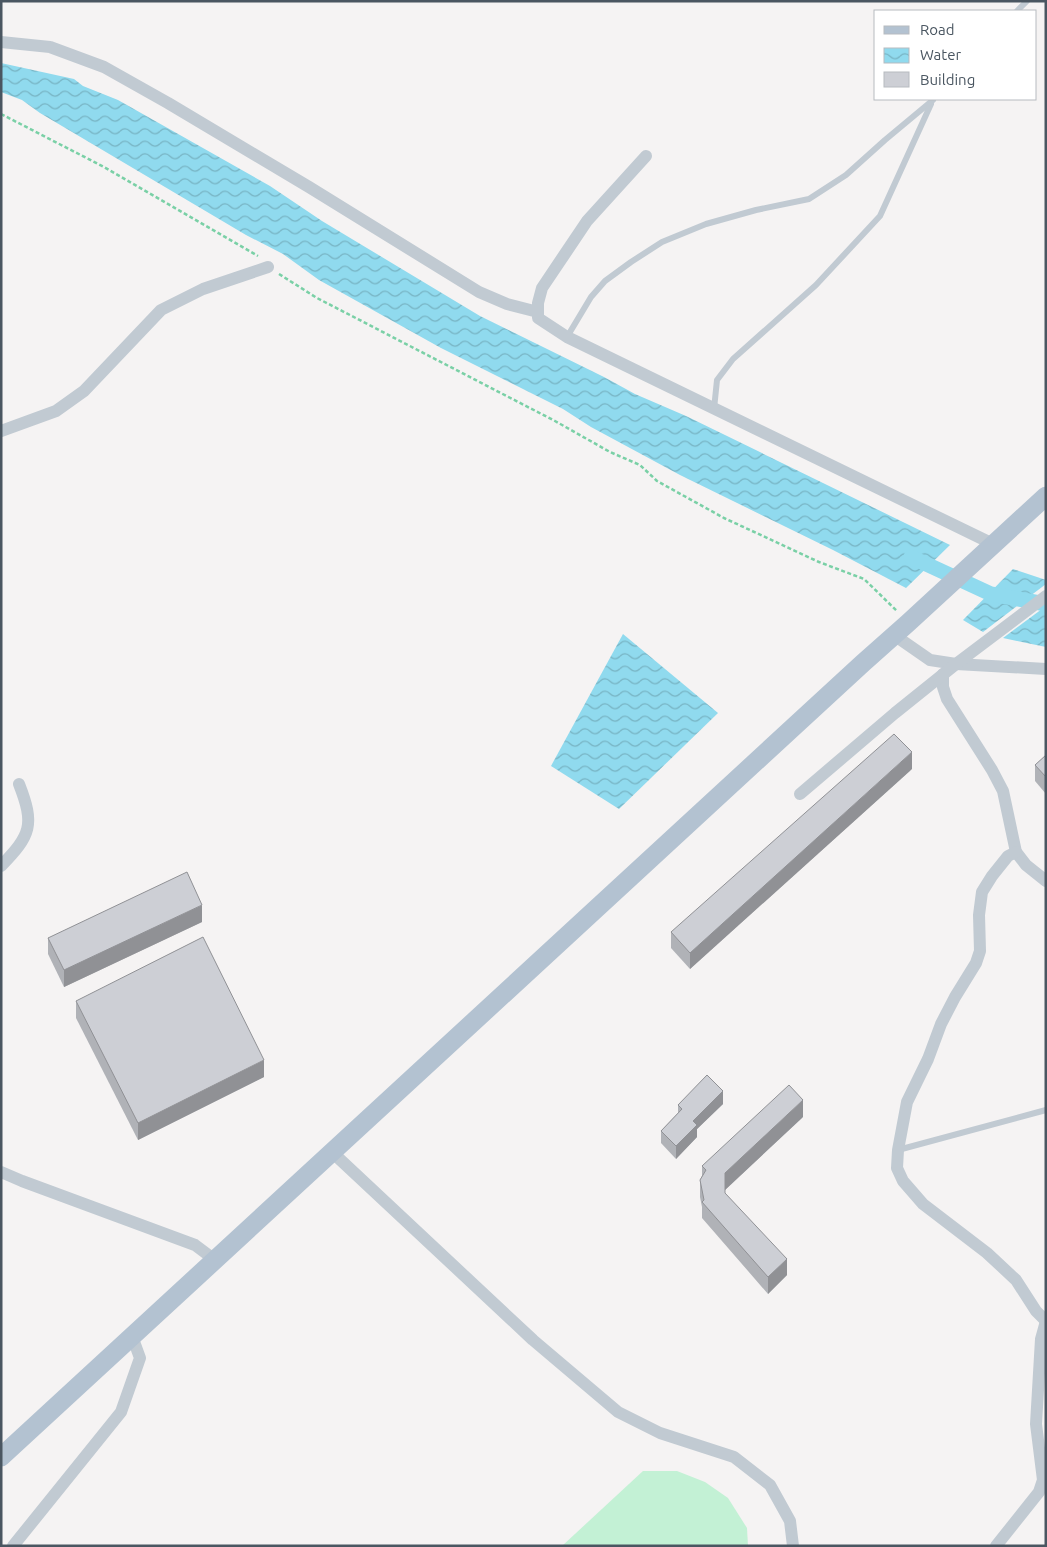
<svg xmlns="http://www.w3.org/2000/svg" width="1047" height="1547" font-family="Ubuntu,sans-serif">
  <defs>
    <pattern id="water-waves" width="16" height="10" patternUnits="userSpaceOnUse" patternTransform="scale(1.25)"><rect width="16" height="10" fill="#90daee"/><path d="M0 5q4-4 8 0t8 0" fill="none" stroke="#78b4c4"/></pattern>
  </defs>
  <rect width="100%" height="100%" fill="#f5f3f3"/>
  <path fill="#c3f1d5" d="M643 1471H677L705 1482 728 1498 747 1528 748 1546H562Z"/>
  <g fill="url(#water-waves)">
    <path d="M1 63 74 79 83 86 118 100 270 186 322 221 480 316 604 377 635 394 686 416 950 545 906 588 833 550 680 475 591 427 563 409 441 348 319 280 283 254 246 235 40 113 22 100 1 92Z"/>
    <path d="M1013 569 1046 580V584L983 632 963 620Z"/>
    <path d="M1046 606V647L1003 638Z"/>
    <path d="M623 634 718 713 619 809 551 766Z"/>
  </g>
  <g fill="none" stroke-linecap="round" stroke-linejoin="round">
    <path stroke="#90daee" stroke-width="15" d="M911 557 991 594 1046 604"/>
    <g stroke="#7ad0a6" stroke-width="2.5" stroke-dasharray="4 2.5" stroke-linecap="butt">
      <path d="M1 114 104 167 258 256"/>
      <path d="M279 274 317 298 555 421 610 452 640 465 657 481 724 518 819 562 864 579 897 611"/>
    </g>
    <g stroke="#c1cad2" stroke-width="6">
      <path d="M1017 11 1027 1"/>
      <path d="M567 337 591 297 605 281 631 262 662 242 706 224 756 210 809 199 846 175 885 140 933 100"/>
      <path d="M714 409 717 380 733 359 816 285 880 216 931 104"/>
      <path d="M898 1150 1046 1110"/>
    </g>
    <g stroke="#c1cad2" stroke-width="12">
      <path d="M1 42 50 47 104 67 168 103 309 187 479 292 507 304 538 312"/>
      <path d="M646 156 587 221 542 288 538 303V318L567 337 993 544"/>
      <path d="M1 431 56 411 84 391 161 310 203 289 268 267"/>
      <path d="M894 635 930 660 956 664 1046 669"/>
      <path d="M943 674V687L947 699 992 770 1003 791 1016 852 1026 865 1046 881"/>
      <path d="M800 794 895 713 956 664 1046 596"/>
      <path d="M1016 852 1008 856 992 876 982 892 979 915 980 951 976 963 955 997 941 1024 928 1059 907 1102 898 1150 897 1168 903 1181 923 1204 987 1253 1016 1280 1036 1311 1046 1321"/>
      <path d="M1 866C31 835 35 825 19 784"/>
      <path d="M332 1152 533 1340 618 1412 660 1433 734 1457 770 1485 790 1521 793 1546"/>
      <path d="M1 1172 22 1181 195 1245 215 1260"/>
      <path d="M13 1546 121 1412 140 1358 132 1336"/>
      <path d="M996 1546 1039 1492 1043 1480 1036 1424 1041 1339 1046 1321"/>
    </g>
    <path stroke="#b3c2d1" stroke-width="19" d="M1 1457 863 663 908 623 1046 496"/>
  </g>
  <g fill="#b0b2b7">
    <path d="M1046 755V794L1035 781V765Z"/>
    <path d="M912 769 690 969 671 948V932Z"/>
    <path d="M202 922 64 987 48 954V938Z"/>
    <path d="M76 1001 264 1077 138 1140 76 1018Z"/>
    <path d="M723 1104 697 1129V1137L676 1159 661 1143V1131L678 1113V1105Z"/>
    <path d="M803 1117 725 1190V1193L787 1275 768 1294 702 1218V1207L700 1197V1180L702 1176V1166Z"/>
  </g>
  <g fill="#909195">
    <path d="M912 752V769L690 969V953Z"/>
    <path d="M202 905V922L64 987V970Z"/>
    <path d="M264 1060V1077L138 1140V1123Z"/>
    <path d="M723 1091V1104L697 1129V1137L676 1159V1146L693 1121Z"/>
    <path d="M803 1100V1117L725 1190V1173Z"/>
    <path d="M787 1259V1275L768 1294V1277Z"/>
  </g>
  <g fill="#cdcfd5" stroke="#909195">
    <path d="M894 734 912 752 690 953 671 932Z"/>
    <path d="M1046 755V777L1035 765Z"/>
    <path d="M187 872 202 905 64 970 48 938Z"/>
    <path d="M203 937 264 1060 138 1123 76 1001Z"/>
    <path d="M707 1075 723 1091 693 1121 697 1125 676 1146 661 1131 682 1109 678 1105Z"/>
    <path d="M789 1085 803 1100 725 1173V1193L787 1259 768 1277 702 1202 704 1200 700 1180 706 1170 702 1166Z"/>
  </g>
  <rect width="1047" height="1547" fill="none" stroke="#4a5661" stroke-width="5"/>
  <rect x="874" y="10" width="162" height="90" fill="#ffffff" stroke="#b7bbc0"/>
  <rect x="884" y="26" width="25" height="8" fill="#b3c2d1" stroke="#b7bbc0"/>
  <text x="920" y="35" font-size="15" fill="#4a5661">Road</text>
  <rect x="884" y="48" width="25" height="15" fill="url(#water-waves)" stroke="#b7bbc0"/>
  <text x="920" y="60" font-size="15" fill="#4a5661">Water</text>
  <rect x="884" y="72" width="25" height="15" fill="#cdcfd5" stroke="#b7bbc0"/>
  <text x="920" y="85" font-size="15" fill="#4a5661">Building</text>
</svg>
